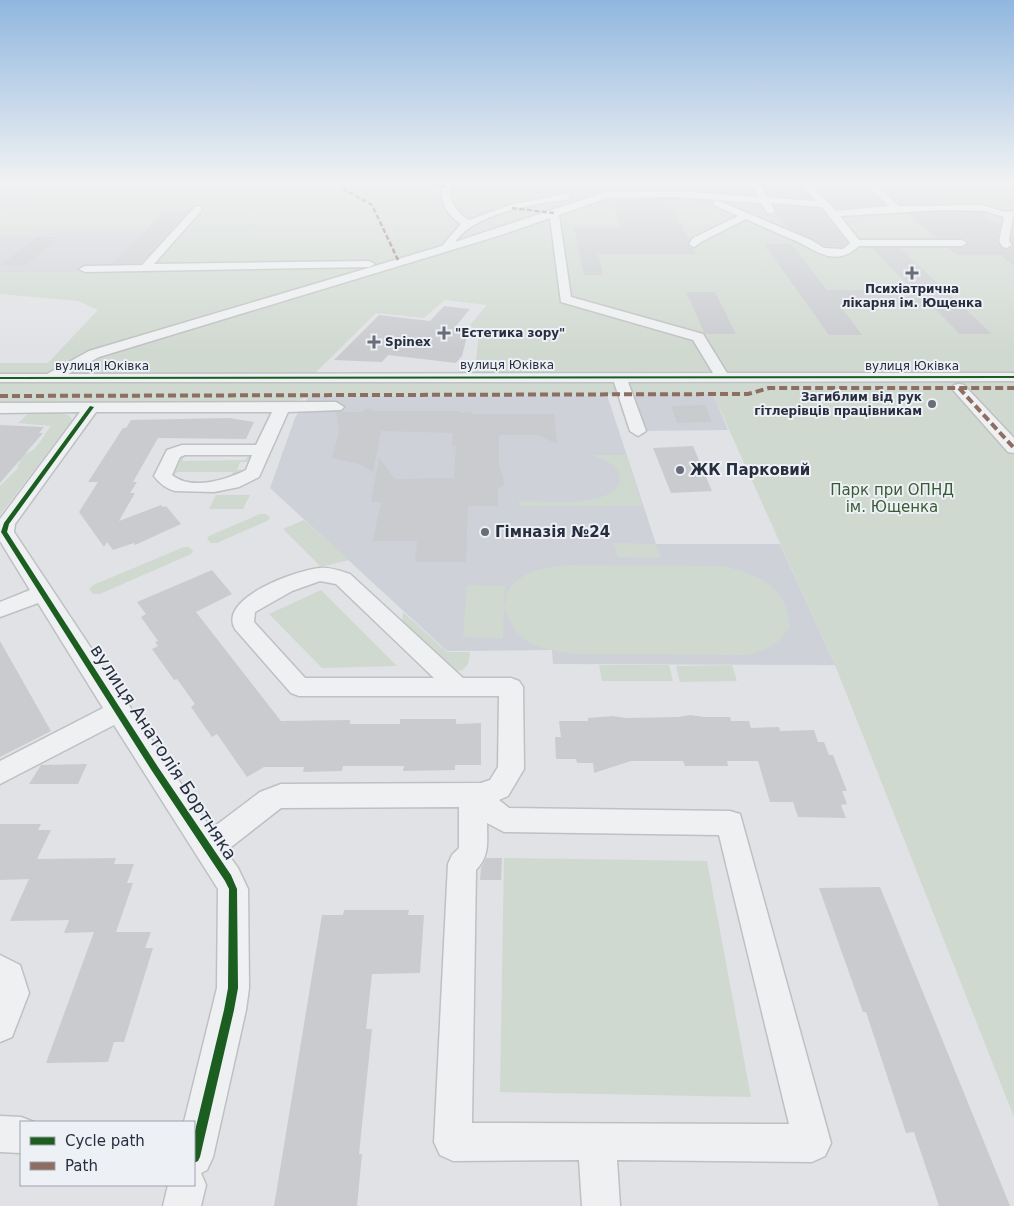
<svg xmlns="http://www.w3.org/2000/svg" width="1014" height="1206" viewBox="0 0 1014 1206" font-family="'DejaVu Sans',sans-serif">
	<rect width="100%" height="100%" fill="#e0e2e5"/>
	<path fill="#ced1d8" d="M0,183H10L6,187L43,186L0,216Z
		M41,233H177L145,268L117,269L113,272H0V237H36Z
		M624,394H713L728,430L638,431Z
		M607,395L656,544H780L835,665L553,664L552,650L447,651L270,488L295,418L309,396Z"/>
	<path fill="#d0d9d0" fill-rule="evenodd" d="M50,181H1014V1117L835,665L713,394L309,396L282,407L0,408V363H48L98,310L78,301L0,294V272H113L117,269L145,268L177,233H41L36,237H0V216ZM445,300L487,305L470,325L479,335L474,376L311,377L376,313L424,318Z
		M29,413H62L70,416L72,420L0,515V486L18,468L17,466L21,461H18L23,454C37,453 43,435 51,426L18,423Z
		M183,454V461L245,460L249,455H252L251,462H240L237,470H247L244,473L232,476L233,472H178L171,476L176,456Z
		M590,455H626L642,506H519V501C545,501 606,509 620,483C622,465 604,459 590,455Z
		M216,495H250L243,509H209Z
		M260,514H266L270,518L267,521L217,543H211L207,539L209,536Z
		M304,520L349,560L321,567L283,529Z
		M613,543L656,544L661,558L618,557Z
		M184,547H189L193,551L191,554L100,594H93L89,589L93,585Z
		M568,565L723,566C761,576 786,585 790,627C776,646 769,649 747,655L572,654C534,647 519,645 504,608L503,638L463,637L467,585L505,586L504,606C506,601 507,592 510,588C524,570 548,567 568,565Z
		M321,590L397,666L322,668L269,614Z
		M403,612L447,652H470C469,662 468,672 454,671L402,621Z
		M599,665H669L673,681H602Z
		M732,665L737,681L680,682L676,666Z
		M504,858L707,861L751,1097L500,1092Z"/>
	<path fill="#cacbcf" d="M625,181H659L663,189L609,190L607,186Z
		M711,181H748L755,195L719,192Z
		M760,181H796L811,199L768,195Z
		M810,181H867L864,184L865,187L885,205L837,209Z
		M873,181H905L936,204H900Z
		M668,199L689,240L687,244L693,249L696,254H598L603,275H584L574,227H621L612,200Z
		M774,205L821,209L847,243L842,247L825,246L788,228L775,213Z
		M164,212H188L141,263L113,264Z
		M944,212L981,213L1000,226L997,241L1003,249L1008,250L1013,247L1011,241L1012,235L1014,236V266L1000,255H957L948,248H963L969,244L968,241L962,238H937L908,214Z
		M36,237H60L26,265H1Z
		M764,244H791L827,290H913L872,248H900L992,334H960L933,307H841L862,335H829Z
		M686,292H715L736,334H705Z
		M444,306L470,309L456,326L469,328L462,356L456,363L388,355L382,362L334,360L379,315L430,321Z
		M705,405L712,422L677,423L671,406Z
		M368,408L374,411H460L459,413L473,412V414H554L557,444L538,435H499V465L505,484L498,489V506H468L466,562H415L417,541H373L381,502H371L379,458L395,479L454,478L456,446H452L453,433L381,431L373,472L359,464L332,458L339,432L336,412H362Z
		M229,418L254,422L246,439L158,438L133,482H137L130,493H135L119,521L161,505L163,507L166,506L181,524L135,545L134,543L113,550L107,542L104,547L79,512L98,482H88L123,428H126L131,420Z
		M0,425L44,427L39,433H43L0,483Z
		M693,446L712,491L671,493L653,448Z
		M212,570L232,594L196,612L281,721L350,720V724H400V719H456V724L481,723V765H455V770L403,771L404,766H343L342,771L303,772L304,767H264L247,777L217,734L212,737L191,707L195,704L177,679L174,680L152,649L158,646L155,642L158,641L141,617L146,614L137,602Z
		M0,641L51,731L0,757Z
		M690,715L704,717H730L731,721H749L751,728L779,727L780,731L814,730L818,742H824L829,755H833L847,791H842L847,804L841,805L846,818L798,817L793,802H770L758,761H727L728,766H685L683,761H631L594,773L593,763H577L576,759H556L555,737H561L559,721H588V718L613,716L626,718L678,717Z
		M87,764L78,784H29L41,765Z
		M0,824H41L38,830H51L37,859L116,858L114,864H134L127,883H133L116,932H151L145,948H153L124,1042H114L108,1062L46,1063L94,932L64,933L69,920L10,921L29,879L0,880Z
		M486,858H502L501,880H480L481,868Z
		M880,887L1004,1191L1010,1206H939L914,1132L906,1133L866,1012H863L819,888Z
		M344,910H409L408,915H424L420,973L372,974L366,1029H372L359,1154H362L357,1206H274L322,915H343Z"/>
	<g fill="none" stroke-linecap="round" stroke-linejoin="round">
		<defs>
			<path id="minor" d="M448,181H458L450,188C448,201 459,214 469,220L510,205L566,194L571,197L566,200C534,203 474,214 455,242L606,192L675,191L758,197L750,181H758L767,197L816,201L798,181H807L836,211L889,206L867,186L866,184L870,181L899,206L981,205L1006,212L1014,211L1009,241L1012,245L1007,248L1003,247L999,241L1004,217L985,211L944,210L840,216L859,240H962L967,243L962,246H859C835,268 818,251 796,241C779,234 763,227 746,219L701,242L694,247L689,244L693,238L738,216L714,205V201L717,200L811,240L824,248L843,249L850,243L822,207L771,203L775,211L770,214L767,213L761,203L675,197L607,198L559,215L571,297L703,334L727,373H1014V381L628,382L646,431L638,436L630,431L614,382H0V374H47L89,351L442,246L461,224C447,216 433,193 448,181ZM550,218L561,302L693,340L713,373L68,374L99,357L501,235Z
				M198,206L201,207V211L154,264L369,261L375,264L369,267L85,272L79,269L85,266L142,265L195,207Z
				M959,384L964,385L1014,438V453L1008,452L954,391L952,388L954,385Z
				M336,402L344,407L341,410L288,412L259,477L239,487L214,492L175,491C167,489 159,483 154,476L167,450L182,445H256L272,412H96L15,524L14,532L211,829L260,792L281,784L481,783L490,780L498,767L499,696H299L291,693L235,629C217,598 297,570 320,568C330,567 340,571 350,574L463,678H511L519,681L523,687L524,769L508,796L499,800L509,808L730,811L740,814L831,1143L825,1156L812,1162L617,1160L620,1206H582L579,1160L453,1161L440,1155L434,1142L448,864L452,855L459,848V807L281,808L226,851L238,868L248,889L249,988L246,1010L213,1157L207,1170L201,1173L206,1185L201,1206H163L168,1185H194V1122H184L217,988L218,889L114,725L0,784V761L103,708L38,603L0,617V602L30,590L0,541V519L80,412L0,413V403ZM185,455H252L246,470C225,480 192,491 172,475L180,457ZM320,581L336,584L434,678H305L254,622L255,612L292,591ZM487,823L504,832L719,835L789,1124L472,1123L476,870C490,856 487,841 487,823Z
				M0,955L20,965L29,993L12,1037L0,1042Z
				M0,1116L21,1117L34,1122H21V1153L0,1152Z"/>
		</defs>
		<use href="#minor" stroke="#bec0c3" stroke-width="3"/>
		<use href="#minor" fill="#eff0f2" fill-rule="evenodd"/>
		<path stroke="#8d6e63" stroke-width="2.5" stroke-dasharray="5 2.5" stroke-linecap="butt" d="M339,181L345,190L372,205L399,262
			M428,181L446,187
			M512,208L554,213"/>
		<path stroke="#8d6e63" stroke-width="4" stroke-dasharray="8 4" stroke-linecap="butt" d="M959,388L1014,448
			M0,396L748,394L769,388H1014"/>
		<defs>
			<path id="cycleway" d="M1014,376V378L0,379V377Z
				M90,406L94,407L9,524L7,532L158,767L231,875L237,889L238,988L234,1010L200,1157L198,1161L194,1163V1135L224,1010L228,988L229,889L225,881L152,771L1,532L4,523Z"/>
		</defs>
		<use href="#cycleway" stroke="#edf0f5" stroke-width="3"/>
		<use href="#cycleway" fill="#1b5e20" fill-rule="evenodd"/>
	</g>
	<linearGradient id="sky" x2="0" y2="1"><stop stop-color="#91b7df"/><stop offset="0.52" stop-color="#f1f2f3"/><stop offset="1" stop-color="#f1f2f3" stop-opacity="0"/></linearGradient>
	<rect width="1014" height="350" fill="url(#sky)"/>
	<g fill="#686d78" stroke="#edf0f5" stroke-width="2">
		<path d="M909.5 265.5h5v5h5v5h-5v5h-5v-5h-5v-5h5z"/>
		<path d="M441.5 325.5h5v5h5v5h-5v5h-5v-5h-5v-5h5z"/>
		<path d="M371.5 334.5h5v5h5v5h-5v5h-5v-5h-5v-5h5z"/>
		<circle cx="932" cy="404" r="5"/>
		<circle cx="680" cy="470" r="5"/>
		<circle cx="485" cy="532" r="5"/>
	</g>
	<g text-anchor="middle" dominant-baseline="central" stroke-width="4" stroke-linejoin="round" paint-order="stroke">
		<g font-size="12" font-weight="bold" fill="#272e3e" stroke="#edf0f5" text-anchor="start">
			<text x="912" y="289" text-anchor="middle">Психіатрична<tspan x="912" dy="14">лікарня ім. Ющенка</tspan></text>
			<text x="455" y="333">"Естетика зору"</text>
			<text x="385" y="342">Spinex</text>
			<text x="922" y="397" text-anchor="end">Загиблим від рук<tspan x="922" dy="14">гітлерівців працівникам</tspan></text>
		</g>
		<g font-size="12" fill="#272e3e" stroke="#edf0f5">
			<text x="507" y="365">вулиця Юківка</text>
			<text x="102" y="366">вулиця Юківка</text>
			<text x="912" y="366">вулиця Юківка</text>
		</g>
		<g font-size="15" font-weight="bold" fill="#272e3e" stroke="#edf0f5" text-anchor="start">
			<text x="690" y="470">ЖК Парковий</text>
			<text x="495" y="532">Гімназія №24</text>
		</g>
		<g font-size="15" fill="#395a34" stroke="#edf0f5">
			<text x="892" y="490">Парк при ОПНД<tspan x="892" dy="17">ім. Ющенка</tspan></text>
		</g>
		<g font-size="18" fill="#272e3e" stroke="#edf0f5">
			<text transform="translate(164 752) rotate(57)">вулиця Анатолія Бортняка</text>
		</g>
	</g>
	<rect x="20" y="1121" width="175" height="65" fill="#edf0f5" stroke="#9ea2ac"/>
	<rect x="30" y="1137" width="25" height="8" fill="#1b5e20" stroke="#9ea2ac"/>
	<text x="65" y="1146" font-size="15" fill="#272e3e">Cycle path</text>
	<rect x="30" y="1162" width="25" height="8" fill="#8d6e63" stroke="#9ea2ac"/>
	<text x="65" y="1171" font-size="15" fill="#272e3e">Path</text>
</svg>
